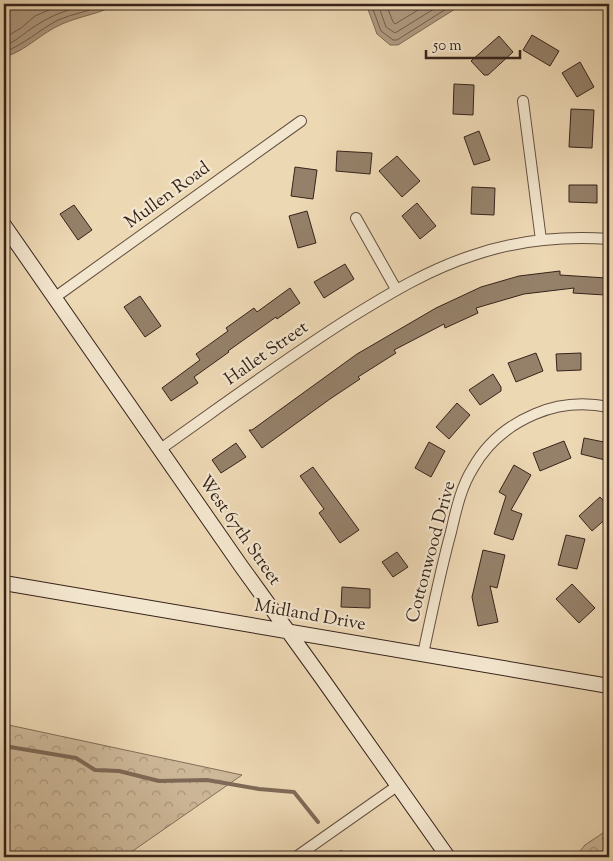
<svg xmlns="http://www.w3.org/2000/svg" width="613" height="861" viewBox="0 0 613 861" font-family="'Sorts Mill Goudy',serif">
	<defs>
		<pattern id="forest-crowns" width="20" height="18" patternUnits="userSpaceOnUse" patternTransform="scale(1.25)"><rect width="20" height="18" fill="#ceb99a"/><path d="M2 6a3 3 0 1 1 6 0M12 15a3 3 0 1 1 6 0" fill="none" stroke="#a8967d"/></pattern>
	</defs>
	<rect width="100%" height="100%" fill="#edd8b4"/>
	<filter id="stains"><feTurbulence type="fractalNoise" baseFrequency=".004" numOctaves="4"/><feColorMatrix values="0 0 0 0 .2 0 0 0 0 .09 0 0 0 0 .02 0 0 0 .5 -.17"/></filter>
	<radialGradient id="worn" r=".72"><stop offset=".6" stop-color="#630" stop-opacity="0"/><stop offset="1" stop-color="#630" stop-opacity=".3"/></radialGradient>
	<path fill="url(#forest-crowns)" stroke="#826e5a" d="M4,724L242,775L124,857H4Z
		M609,829V857H575L585,845Z"/>
	<path fill="#af9a80" stroke="#7f6a57" d="M4,4H117C100,14 80,16 62,24C41,33 27,50 5,57H4Z
		M366,4H463L398,45H390L377,34Z"/>
	<g fill="none" stroke-linecap="round" stroke-linejoin="round">
		<path stroke="#725e4d" stroke-width="1" d="M371,4L381,31L393,40H397L454,4
			M378,4L386,27L395,33L442,4
			M386,4L393,22L395,24L428,4
			M4,38L21,28L35,16L63,4
			M4,46C19,40 26,31 40,23C54,14 71,9 87,4
			M4,52C24,45 39,30 58,20C74,13 92,11 107,4"/>
		<path stroke="#7f6a57" stroke-width="4" d="M4,746L76,758L95,770L119,771L159,781L207,780L259,789L294,792L318,822
			M341,852L343,857"/>
	</g>
	<path fill="#95816a" stroke="#36231a" d="M532,35L559,51L550,66L523,50Z
		M499,36L513,52L488,75H484L471,61Z
		M580,62L594,87L577,97L562,73Z
		M454,84L474,85L473,115L453,114Z
		M571,109L594,110L592,148L569,147Z
		M479,131L490,160L474,165L464,137Z
		M337,151L372,153L370,174L336,171Z
		M397,156L420,181L402,197L379,171Z
		M295,167L317,170L313,199L291,196Z
		M569,185H597V203L569,202Z
		M472,187L495,188L494,215L471,214Z
		M417,203L436,226L420,239L402,216Z
		M74,205L92,230L78,240L60,214Z
		M307,211L316,243L298,248L289,216Z
		M345,264L354,279L324,298L314,282Z
		M560,271V275L606,278L605,295L573,293L574,288L524,294L476,308L478,313L445,328L444,324L394,350L396,353L358,377L360,379L330,399L262,448L249,430H252L357,354L436,308L481,287L519,276Z
		M290,288L300,303L277,319L276,317L228,351L229,352L194,377L198,383L171,401L162,388L200,360L196,354L228,331L226,328L254,308L257,312Z
		M140,296L161,326L145,337L124,307Z
		M536,353L543,371L516,382L508,363Z
		M581,353V370L557,371L556,354Z
		M493,374L501,387V391L480,405L469,390Z
		M457,403L470,415L449,439L436,427Z
		M584,438L609,443V461L581,454Z
		M564,441L571,458L540,471L533,453Z
		M429,442L445,451L431,477L415,468Z
		M236,443L246,457L221,473L212,460Z
		M514,465L531,475L511,510L522,514L513,540L494,534L506,496L499,492Z
		M313,467L359,530L340,543L319,513L324,509L300,476Z
		M600,497L609,507V516L592,531L579,516Z
		M566,535L585,539L577,569L558,565Z
		M483,550L505,555L497,588L490,586L498,622L478,626L472,597Z
		M397,552L408,567L393,577L382,562Z
		M572,584L595,608L579,623L556,599Z
		M342,587L370,589V608L341,607Z"/>
	<g fill="none" stroke-linecap="round" stroke-linejoin="round">
		<defs>
			<path id="street" d="M523,101L541,240
				M356,218L396,289
				M54,298L301,121
				M159,450C223,405 286,358 353,316C392,292 430,269 474,255C518,240 563,236 609,239
				M423,654C432,613 440,572 451,532C456,510 461,487 473,468C487,443 509,425 535,414C558,404 584,402 609,407
				M296,857L397,786"/>
			<path id="secondary" d="M4,225L241,566L321,677L448,857
				M4,583L609,686"/>
		</defs>
		<use href="#street" stroke="#645040" stroke-width="12"/>
		<use href="#secondary" stroke="#36231a" stroke-width="16"/>
		<use href="#street" stroke="#f3e6ce" stroke-width="10"/>
		<use href="#secondary" stroke="#f3e6ce" stroke-width="14"/>
	</g>
	<g text-anchor="middle" dominant-baseline="central" stroke-width="4.5" stroke-linejoin="round" paint-order="stroke">
		<g font-size="18" fill="#36231a" stroke="#f3e6ce">
			<text transform="translate(168 196) rotate(-36)">Mullen Road</text>
			<text transform="translate(267 354) rotate(-35)">Hallet Street</text>
			<text transform="translate(239 531) rotate(55)">West 67th Street</text>
			<text transform="translate(432 552) rotate(-75)">Cottonwood Drive</text>
			<text transform="translate(310 616) rotate(10)">Midland Drive</text>
		</g>
	</g>
	<rect width="613" height="861" fill="none" stroke="#edd8b4" stroke-width="20"/>
	<rect x="5" y="5" width="603" height="851" fill="none" stroke="#36231a" stroke-width="2.5"/>
	<rect x="10" y="10" width="593" height="841" fill="none" stroke="#36231a"/>
	<path d="M426 50v8h94v-8" fill="none" stroke="#36231a" stroke-width="2.5"/>
	<text x="433" y="50" font-size="15" fill="#36231a" stroke="#f3e6ce" stroke-width="4" paint-order="stroke">50 m</text>
	<rect width="100%" height="100%" filter="url(#stains)"/>
	<rect width="100%" height="100%" fill="url(#worn)"/>
</svg>
